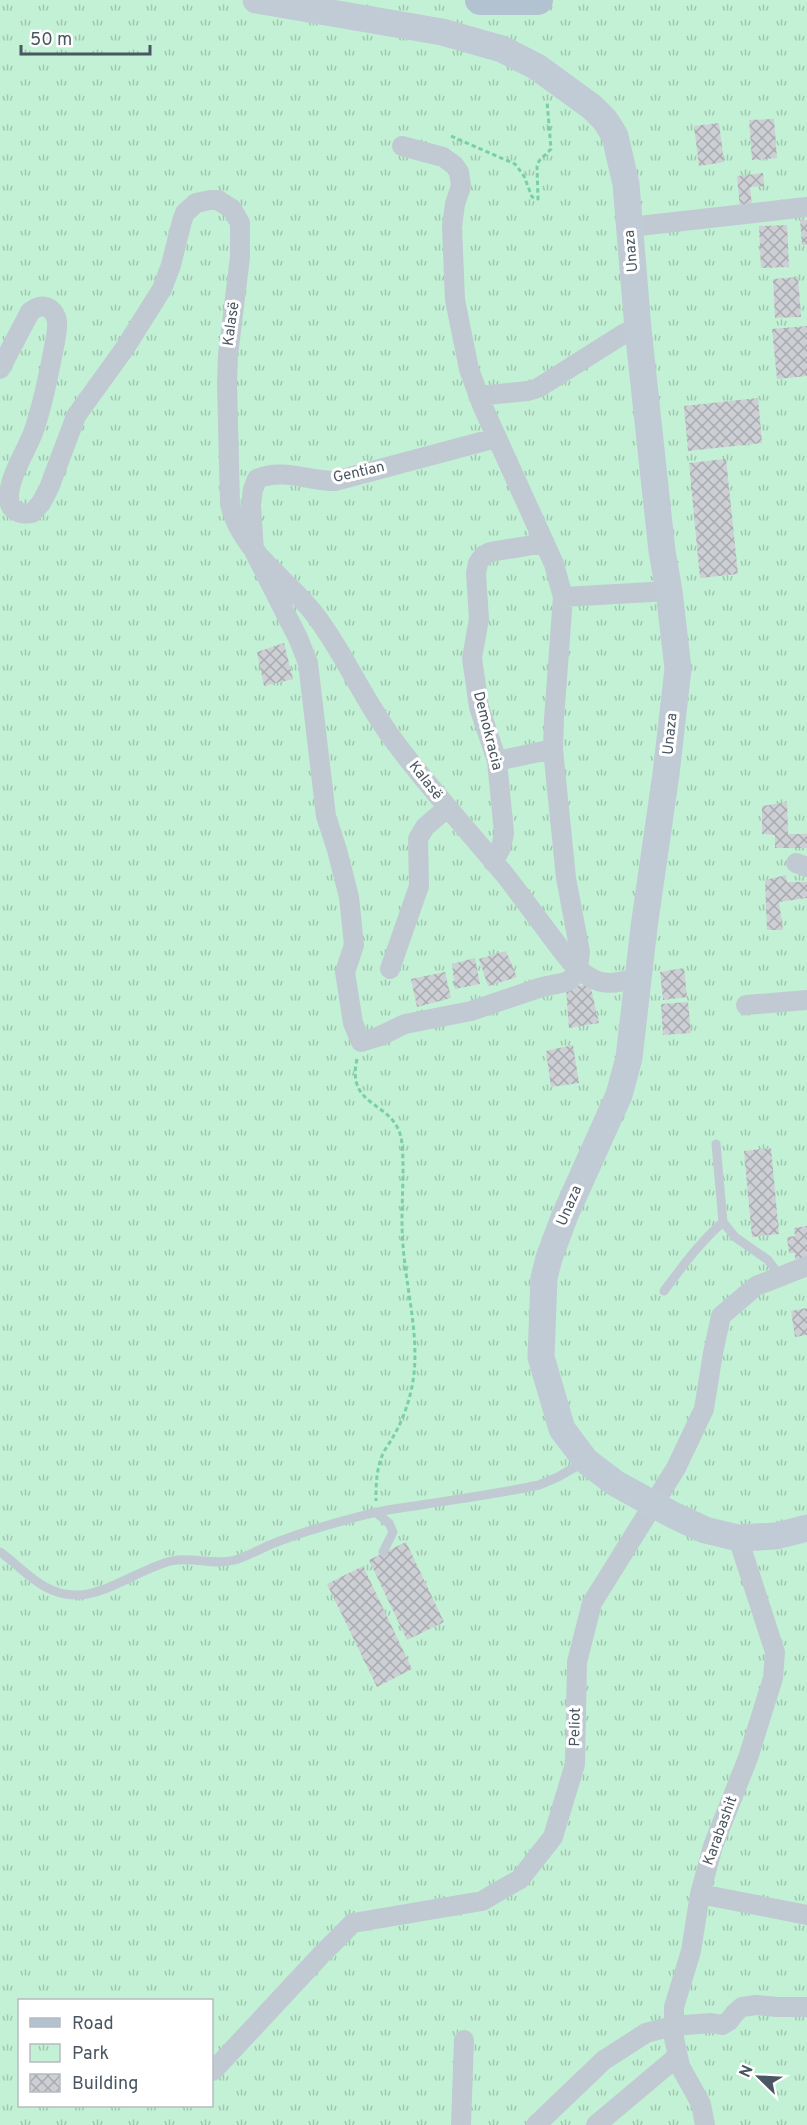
<svg xmlns="http://www.w3.org/2000/svg" width="807" height="2125" viewBox="0 0 807 2125" font-family="Overpass,sans-serif">
	<defs>
		<pattern id="park-tufts" width="24" height="20" patternUnits="userSpaceOnUse" patternTransform="scale(1.5)"><rect width="24" height="20" fill="#c3f1d5"/><path d="M3 7l-1-3M5 7V3M7 7l1-3M15 17l-1-3M17 17v-4M19 17l1-3" fill="none" stroke="#a0c6b0"/></pattern>
		<pattern id="building-cross-hatch" width="8" height="8" patternUnits="userSpaceOnUse" patternTransform="scale(1.5)"><rect width="8" height="8" fill="#cdcfd5"/><path d="M0 0l8 8M0 8l8-8" fill="none" stroke="#a8abb0"/></pattern>
	</defs>
	<rect width="100%" height="100%" fill="#f5f3f3"/>
	<path fill="url(#park-tufts)" fill-rule="evenodd" d="M0,0H807V2125H0ZM20,2000H212V2106H20Z"/>
	<path fill="url(#building-cross-hatch)" d="M774,119L777,158L752,160L749,120Z
		M719,123L724,162L699,166L694,126Z
		M763,173L764,186L750,187L752,207L740,208L737,176Z
		M800,220H807V245H802Z
		M787,225L789,267L761,268L759,226Z
		M798,277L801,317L775,318L773,279Z
		M807,326V376L777,379L772,329Z
		M758,398L762,443L688,451L684,406Z
		M726,459L738,574L700,578L689,463Z
		M284,643L293,679L264,686L257,652Z
		M787,802L788,834H807V848H775V835L762,834V806Z
		M786,875L787,882H807V898L779,902L783,930H767L765,880Z
		M506,951L517,977L488,986L479,959Z
		M475,958L480,984L455,989L452,964Z
		M684,968L687,997L663,1000L660,972Z
		M445,972L451,998L417,1007L411,979Z
		M590,984L599,1023L569,1028L566,988Z
		M688,1002L691,1033L663,1035L661,1004Z
		M573,1045L579,1083L551,1087L546,1051Z
		M771,1148L779,1234L752,1237L744,1151Z
		M807,1226V1258L795,1259V1253H789L787,1237L795,1236L794,1228Z
		M807,1308V1335L795,1337L791,1311Z
		M406,1542L444,1622L407,1640L369,1560Z
		M363,1566L412,1669L377,1687L327,1584Z"/>
	<g fill="none" stroke-linecap="round" stroke-linejoin="round">
		<path stroke="#7ad0a6" stroke-width="3" stroke-dasharray="4.5 3" stroke-linecap="butt" d="M451,136L515,164L524,176L532,197L538,199L537,166L539,161L551,149L547,101
			M357,1059C345,1111 398,1099 402,1144C405,1178 400,1211 403,1245C406,1289 420,1337 413,1381C410,1400 403,1420 393,1437C390,1443 384,1450 382,1456C376,1471 376,1486 376,1501"/>
		<path stroke="#c1cad2" stroke-width="9" d="M716,1144L723,1222L735,1237L768,1260L780,1276
			M664,1291C682,1267 700,1242 723,1222
			M375,1512L389,1523L393,1532L383,1552
			M0,1552C25,1570 44,1596 77,1595C106,1595 142,1568 171,1561C192,1556 213,1566 235,1560C249,1556 263,1547 277,1542C308,1530 340,1521 373,1513C390,1509 409,1507 427,1504C465,1498 502,1493 539,1485L558,1477L584,1462"/>
		<path stroke="#c1cad2" stroke-width="20" d="M402,146L443,157L454,165L459,172L461,186L455,204L452,227L455,300L469,369L482,405L554,564L563,597L554,719L553,749L566,878L580,952L578,969L572,978L566,982L542,987L471,1011L405,1024L380,1036L361,1042L353,1023L345,972L354,945L349,897L337,850L326,816L308,663L298,638L254,551L251,505L253,489L257,479C282,468 309,481 335,481L496,438
			M630,227L807,207
			M0,369L30,312C37,307 42,304 50,309C54,312 56,315 57,321C58,332 54,346 52,357C47,383 42,408 33,433C26,451 8,479 9,498C9,511 21,515 32,513L41,503L49,488L76,416L125,348L162,289L171,265L182,221L185,213L196,203L210,200H218L232,209L240,223V257L228,355L227,383L230,504C240,550 284,576 312,611C343,650 362,698 392,738C427,786 467,829 505,875C528,904 548,934 571,962C595,986 608,987 639,977
			M478,396L528,391L538,388L625,333L638,329
			M563,597L669,591
			M497,761L553,749
			M493,862L501,848L504,833L497,761L479,707L472,658L479,619L476,573L478,563L483,556L490,552L545,543
			M796,863L807,867
			M390,969L419,886L418,839L425,827L447,808
			M746,1005L807,1000
			M700,1894L807,1915
			M213,2071L322,1954L353,1923L482,1901L520,1879L553,1837L575,1764L577,1662L592,1603L676,1468L704,1409L713,1353L721,1316L756,1286L807,1266
			M461,2125L464,2040
			M536,2125L604,2060L646,2033L673,2026L711,2023L722,2025L729,2021L735,2013L742,2007L756,2005L777,2007H807
			M596,2125L678,2056
			M705,2125L701,2104L680,2066L674,2038V2007L691,1951L700,1894L713,1846L748,1758L773,1678L775,1652L738,1538"/>
		<path stroke="#c1cbd6" stroke-width="27" d="M256,0L442,32L502,49L537,67L592,107L605,120L615,136L626,184L638,329L662,551L669,591L678,669L666,774L644,927L629,1058L619,1095L565,1215L549,1258L544,1278L541,1357L562,1429L586,1461L615,1483L673,1515L705,1530L738,1538L776,1536L807,1528"/>
		<path stroke="#b3c2d1" stroke-width="30" d="M480,0H538"/>
	</g>
	<g text-anchor="middle" dominant-baseline="central" stroke-width="6" stroke-linejoin="round" paint-order="stroke">
		<g font-size="15" fill="#4a5661" stroke="#fff">
			<text transform="translate(632 251) rotate(-95)">Unaza</text>
			<text transform="translate(232 324) rotate(-82)">Kalasë</text>
			<text transform="translate(359 473) rotate(-13)">Gentian</text>
			<text transform="translate(487 731) rotate(76)">Demokracia</text>
			<text transform="translate(671 734) rotate(-84)">Unaza</text>
			<text transform="translate(425 781) rotate(52)">Kalasë</text>
			<text transform="translate(570 1206) rotate(-67)">Unaza</text>
			<text transform="translate(576 1727) rotate(-89)">Peliot</text>
			<text transform="translate(721 1831) rotate(-70)">Karabashit</text>
		</g>
	</g>
	<rect x="18" y="1999" width="195" height="108" fill="#ffffff" stroke="#b7bbc0" stroke-width="1.5"/>
	<rect x="30" y="2018" width="30" height="9" fill="#b3c2d1" stroke="#b7bbc0" stroke-width="1.5"/>
	<text x="72" y="2029" font-size="18" fill="#4a5661">Road</text>
	<rect x="30" y="2044" width="30" height="18" fill="url(#park-tufts)" stroke="#b7bbc0" stroke-width="1.5"/>
	<text x="72" y="2059" font-size="18" fill="#4a5661">Park</text>
	<rect x="30" y="2074" width="30" height="18" fill="url(#building-cross-hatch)" stroke="#b7bbc0" stroke-width="1.5"/>
	<text x="72" y="2089" font-size="18" fill="#4a5661">Building</text>
	<g transform="translate(759 2077) rotate(294)" stroke="#ffffff" stroke-width="4.5" paint-order="stroke">
	<path d="M0-4.5L10 22L0 15L-10 22Z" fill="#4a5661"/>
	<text y="-9" font-size="16" font-weight="bold" text-anchor="middle" fill="#4a5661">N</text>
	</g>
	<path d="M21 45v9h129v-9" fill="none" stroke="#4a5661" stroke-width="3"/>
	<text x="30" y="45" font-size="18" fill="#4a5661" stroke="#ffffff" stroke-width="4.5" paint-order="stroke">50 m</text>
</svg>
